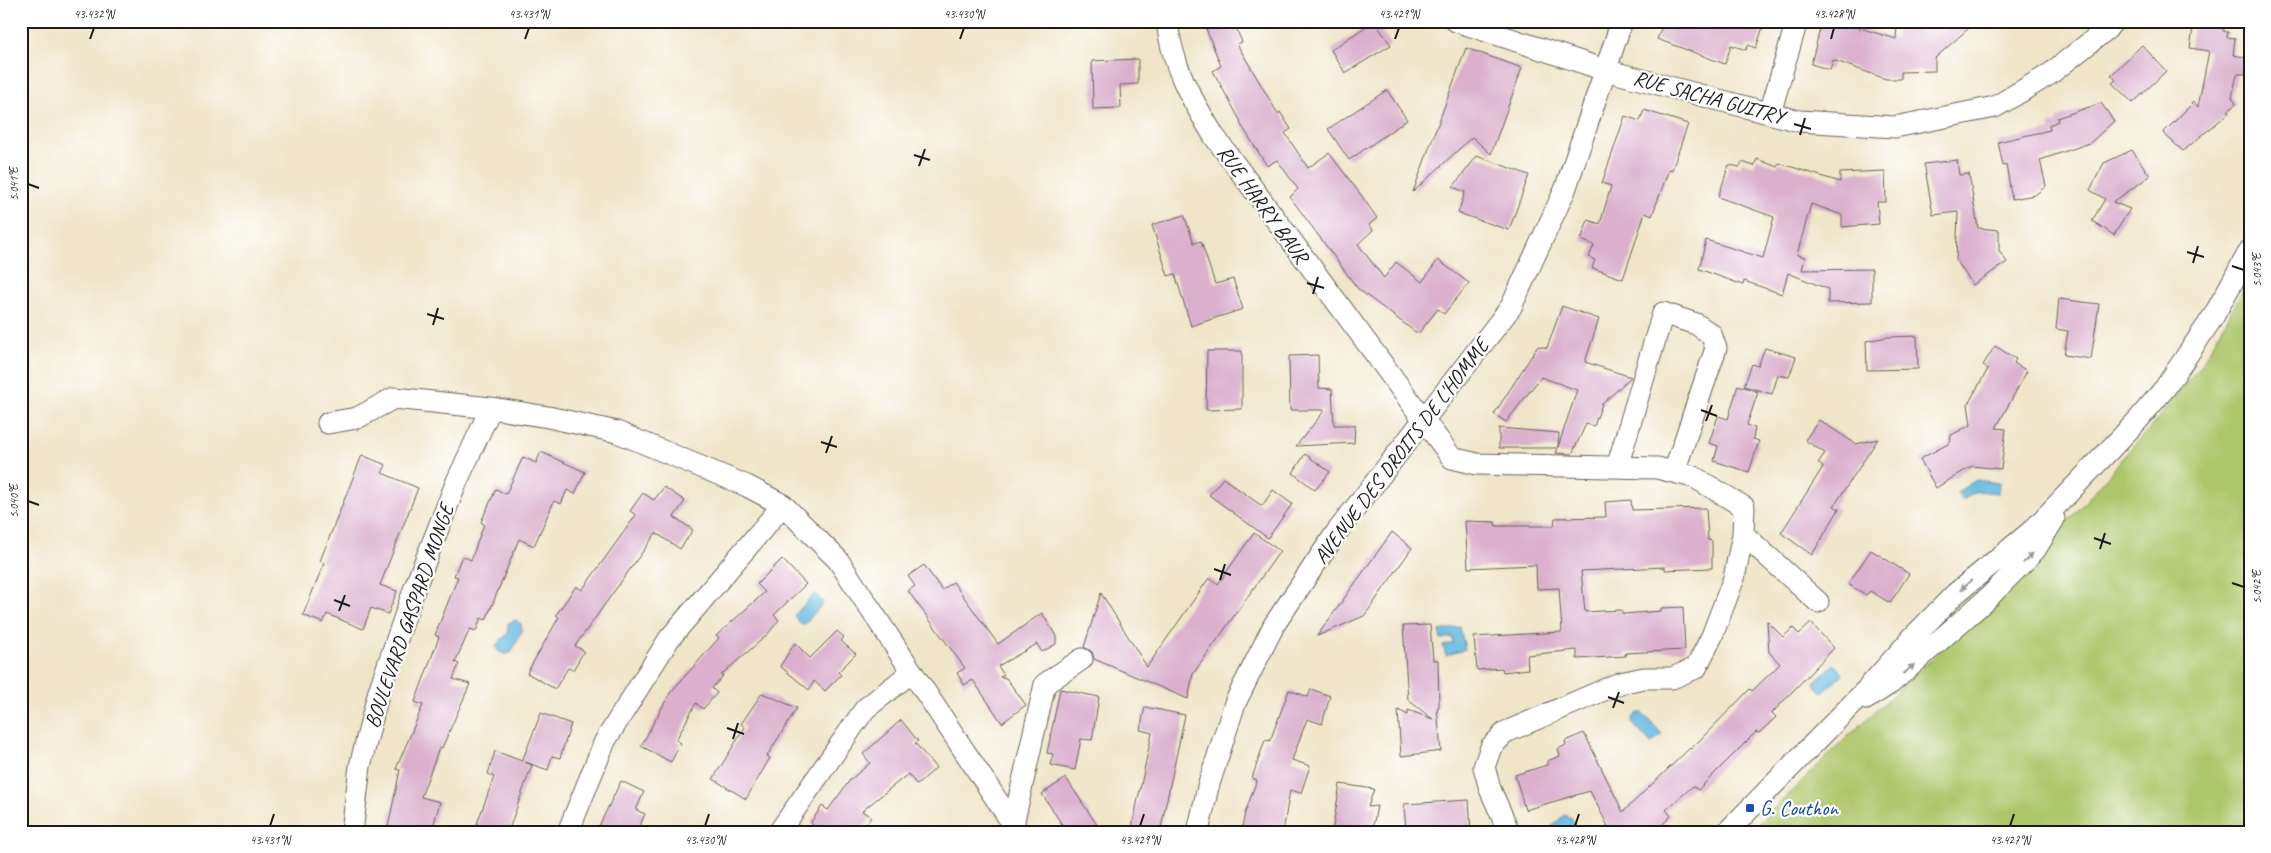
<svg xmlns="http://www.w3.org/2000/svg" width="2271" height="853" viewBox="0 0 2271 853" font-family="Caveat,sans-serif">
	<rect width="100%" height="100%" fill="#fff"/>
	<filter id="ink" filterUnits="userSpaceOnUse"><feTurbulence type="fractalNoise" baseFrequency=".02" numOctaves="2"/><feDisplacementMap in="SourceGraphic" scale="10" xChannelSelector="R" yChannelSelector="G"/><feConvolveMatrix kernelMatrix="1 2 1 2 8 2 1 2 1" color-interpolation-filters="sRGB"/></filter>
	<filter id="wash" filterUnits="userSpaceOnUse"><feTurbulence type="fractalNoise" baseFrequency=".0096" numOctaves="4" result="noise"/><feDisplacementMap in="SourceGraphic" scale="20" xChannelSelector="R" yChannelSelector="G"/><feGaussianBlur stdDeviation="1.12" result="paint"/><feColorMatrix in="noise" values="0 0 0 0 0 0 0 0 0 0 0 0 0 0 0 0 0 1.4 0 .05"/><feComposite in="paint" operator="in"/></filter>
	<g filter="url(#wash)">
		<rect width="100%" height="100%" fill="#f0e5c9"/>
		<path fill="#aec66b" stroke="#657144" d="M2250,278V832H1750L1839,745L2015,582L2156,421L2203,362Z"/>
		<path fill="#65b9e1" stroke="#406a7e" d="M1976,480L1999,483L1998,493L1977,491L1963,500L1957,492Z
			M815,593L823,603L803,626L794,616Z
			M516,620L521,624L522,631L511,653L504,654L498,651L496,645L508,633V623Z
			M1460,627L1465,649L1446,656L1443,646L1453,643L1452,637L1441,639L1439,631Z
			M1834,664L1843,674L1823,693L1814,683Z
			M1638,713H1643L1662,734L1651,744L1632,723L1633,718Z
			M1564,815L1572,818L1574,826L1568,832H1546Z"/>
		<g id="blocks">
			<path fill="#dab0cd" d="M1203,21H1233L1242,42L1237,44L1278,114L1280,112L1291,129L1285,133L1308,168L1329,153L1361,195L1377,218L1369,225L1373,230L1358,244L1384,278L1396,262L1422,282L1438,260L1469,283L1444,314L1438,309L1418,334L1358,289L1290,197L1298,189L1277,160L1267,166L1240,123L1241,122L1213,71L1221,66Z
				M1374,21L1391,45L1345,73L1331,50Z
				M1664,21H1765L1756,48L1748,45L1746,50L1731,45L1725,64L1657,39Z
				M1822,21H1837L1896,39L1897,21H1977L1935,58V71L1901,72V79H1886L1833,60L1830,70L1811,64Z
				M2194,21H2224L2223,31L2228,32L2227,37L2235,38L2233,55L2250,58V74H2237L2232,97L2236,104L2228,111L2229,113L2183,151L2163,133L2194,102L2198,107L2209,51L2190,48Z
				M2142,45L2166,71L2133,103L2112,83L2116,80L2111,75Z
				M1466,48L1522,68L1491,154L1472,137L1413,192Z
				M1138,59V84L1120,85L1121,108L1093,109L1092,61Z
				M1387,90L1407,120L1349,160L1328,129Z
				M2101,103L2114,121L2090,143L2040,160L2046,186L2035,195L2012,199L2006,165L2003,166L1998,142L2050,130L2049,125L2058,121L2057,118Z
				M1644,110L1688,124L1672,170L1669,169L1652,216L1645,213L1623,279L1592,268L1595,260L1589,257L1594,245L1581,240L1588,220L1600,224L1611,186L1602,183L1625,116L1640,121Z
				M2132,150L2150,176L2113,202L2130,209L2114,235L2092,221L2105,199L2090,190L2104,163Z
				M1477,156L1529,175L1509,230L1458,213L1465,192L1453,187Z
				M1757,159L1777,167L1779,163L1840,182V173L1885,171L1886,202H1877L1879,224L1842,227V215L1811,204L1797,255L1805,257L1802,270L1872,269V302L1828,303V289L1788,273L1782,294L1744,281L1743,285L1699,269L1706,240L1763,258L1774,217L1718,197L1729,165L1740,167L1742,162L1754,166Z
				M1957,160L1959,175L1969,174L1978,228L1999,230V251L2007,262L1973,285L1956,260L1958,212L1933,215L1925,168L1924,164Z
				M1184,215L1194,243L1201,241L1215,284L1233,279L1243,309L1191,326L1175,274L1168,276L1152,225Z
				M2059,299L2099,304L2091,359L2064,355L2068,331L2056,329Z
				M1562,306L1599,319L1585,362L1631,377L1630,378L1602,404L1594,426L1586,424L1572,454L1556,453L1558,448H1499V428L1559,433L1558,447L1577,390L1541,377L1506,422L1494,414L1538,346L1547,348Z
				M1917,336L1918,369L1867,370L1866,341L1888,337Z
				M1995,346L2016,359L2014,363L2027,371L1996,428L2006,429L2001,469L1972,466L1936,488L1920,459L1950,443L1951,435L1971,425L1968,404L1988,369L1983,365Z
				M1765,348L1796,357L1789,377L1778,375L1772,394L1744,386L1752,364L1758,366Z
				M1207,351H1242V409L1206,410Z
				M1318,355L1319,388L1332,389L1334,425H1355L1354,443L1296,446L1325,410H1290L1289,356Z
				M1738,385L1758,392L1747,425L1755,428L1753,439L1759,441L1749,472L1714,461L1718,446L1709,443L1718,416L1728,419Z
				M1819,420L1856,444L1878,439L1834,506L1839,509L1812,555L1781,533L1823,467L1818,463L1825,453L1805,440Z
				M541,452L585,472L575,494L567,490L561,504L554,501L534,546L519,539L486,620L481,618L476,631L470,629L455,662L459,664L453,679L470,684L442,748H439L421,797L440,802L434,823L420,832H387L400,770L396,769L423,705L415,702L439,637L435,635L458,577L454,576L462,556L471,560L484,524L481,522L496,489L506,494L523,457L536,463Z
				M1305,454L1330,472L1315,490L1293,473Z
				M362,455L386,465L382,473L418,488L380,585L397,591L388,614L371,608L363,629L327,614L323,623L303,615L324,563L320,561Z
				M1223,478L1262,506L1273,490L1292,504L1268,538L1209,495Z
				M664,487L685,501L674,517L693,530L680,549L656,533L575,646L584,651L573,670L568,668L555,689L527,673L559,617L556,615L576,586L582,590L636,515L630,511L643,493L654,500Z
				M1631,500L1632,510L1706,508L1708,540L1712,541V568L1665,570V567L1581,571L1585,612L1621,610L1623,614L1661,611V608L1683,607L1685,650L1625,653L1626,656L1577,659V650L1527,655L1528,669L1503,672L1502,668L1477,670L1474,637L1562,632L1559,588L1537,589L1536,565L1468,568L1465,521L1495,522L1496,526H1531V528L1532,526H1554L1555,518L1606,517L1605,502Z
				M1392,532L1412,548L1370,608L1364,616L1317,636Z
				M1254,533L1280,551L1193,674L1188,699L1094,659L1092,652L1084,647L1101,593L1147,667L1209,578L1218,584Z
				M1871,550L1909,574L1890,603L1870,591L1866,595L1848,584Z
				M782,559L806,584L774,615L779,620L767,635L721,675L723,676L712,688L717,693L703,709L696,703L676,740L681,743L671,762L641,746L670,693L719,638L716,636L765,592L757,584Z
				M924,565L942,590L953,582L998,644L1042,613L1056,636V644L1042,652L1037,644L998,666L1004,675L1000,677L1006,678L1026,705L1002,723L973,680L964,685L957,673L965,668L908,591L915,586L908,576Z
				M1767,621L1783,637L1793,628L1799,634L1811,623L1834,648L1772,713L1776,717L1759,733L1756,732L1698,790L1693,786L1666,810L1671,816L1655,832H1602L1608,826L1590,791L1525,810L1515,775L1547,765V761L1560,756L1558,749L1566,745L1565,741L1584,733L1623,812L1690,748L1691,749L1750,689L1752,691L1780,664L1769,652Z
				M1430,625L1433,660H1438L1439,707L1437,708L1441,751L1401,756L1398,710L1408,715V710L1433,719L1408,700L1403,626Z
				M837,631L844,637L841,641L856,654L838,672L841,675L825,691L814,681L809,690L780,666L795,643L810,658Z
				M1060,689L1099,697L1092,740L1081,739L1075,770L1050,765L1053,754L1047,753Z
				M1311,689L1330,696L1322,724L1307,719L1292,760L1310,766L1301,793L1290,790L1283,832H1241L1245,813L1257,780L1252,778L1265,740L1270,741L1289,690L1308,697Z
				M762,693L797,708L767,756L770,758L746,799L713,779L745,727L741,724Z
				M1145,707L1185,715L1160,832H1131L1152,733L1140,730Z
				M541,713L571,724L560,758L552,756L548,770L525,762L532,765L508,832H474L494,777L488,774L495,751L522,761Z
				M901,720L918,741L915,743L936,768L917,785L908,774L862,811L871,817L861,832H811L814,827L811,822L822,806L828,810L850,780L870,763L863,754Z
				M1066,778L1083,804L1102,832H1067L1042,794Z
				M621,781L644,792L636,810L645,814L637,832H596Z
				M1340,784L1374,789L1368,807L1377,806L1372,832H1332Z
				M1469,800L1471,831L1406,832L1404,804Z"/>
		</g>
	</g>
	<g filter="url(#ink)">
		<use href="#blocks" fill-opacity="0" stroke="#666259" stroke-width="1"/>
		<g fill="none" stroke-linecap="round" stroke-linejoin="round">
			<defs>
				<path id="street" d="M1167,21C1172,67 1191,98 1214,136L1452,458L1477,464L1657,468L1694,477L1744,507L1743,534L1734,578L1712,636L1696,668L1672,678H1644L1620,683L1506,732L1491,747L1484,767L1490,789L1509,832
					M1456,21L1605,70L1799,121L1895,127L1995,107L2050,74L2107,29L2113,21
					M1770,113L1797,21
					M328,423L357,418L394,398L491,408L548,417L617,432L747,486L783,505L838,560L1018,832
					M1617,467L1663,313L1696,324L1711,334L1716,348L1674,472
					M1743,534L1818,602
					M1866,699L1891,683L1988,598L2035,550L2054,519
					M1013,825L1045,684L1082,659
					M352,832L360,766L379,691L415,587L457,481L491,408
					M568,832L605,741L669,639L783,505
					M779,832L865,709L912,672
					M1198,832L1208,787L1235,703L1274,625L1336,533L1511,307L1565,190L1622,21
					M1727,832L1866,690L1913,637L1955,594L2034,529L2138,420L2165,388L2213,317L2250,250"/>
			</defs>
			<use href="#street" stroke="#666259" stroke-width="23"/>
			<use href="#street" stroke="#fff" stroke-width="21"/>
		</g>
		<defs><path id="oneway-solid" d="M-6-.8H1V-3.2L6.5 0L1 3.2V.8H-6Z" transform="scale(1.25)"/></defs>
		<g fill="#999">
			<use href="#oneway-solid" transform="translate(2028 558) rotate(-46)"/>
			<use href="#oneway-solid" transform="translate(1966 585) rotate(137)"/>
			<use href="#oneway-solid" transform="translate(1909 669) rotate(-41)"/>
		</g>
	</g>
	<path fill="none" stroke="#1c1c1c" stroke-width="2" d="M90,39L94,28M525,39L529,28M960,39L964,28M1395,39L1399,28M1831,39L1834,28M1794,124L1811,129M1800,135L1805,118M914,155L930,160M919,166L925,149M28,184L39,188M2187,252L2204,257M2193,263L2198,246M2232,266L2244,270M1307,283L1324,288M1313,294L1318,277M427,314L444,319M433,325L438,308M1701,410L1717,416M1706,421L1712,405M821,442L837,447M826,453L832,436M28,501L39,505M2094,538L2111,544M2100,549L2105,533M1214,569L1231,575M1220,580L1225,564M2232,583L2244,587M334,600L350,606M339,611L345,595M1608,697L1624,703M1613,708L1619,692M727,728L744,734M733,739L738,723M270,826L274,814M705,826L709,814M1140,826L1144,814M1575,826L1579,814M2010,826L2014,814"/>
	<rect fill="#1a4fb4" stroke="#fff" stroke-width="2" x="1745" y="803" width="10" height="10" rx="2.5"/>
	<g text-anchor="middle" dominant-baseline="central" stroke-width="4.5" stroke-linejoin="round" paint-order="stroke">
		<g font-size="21" fill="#1c1c1c" stroke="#fff">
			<text transform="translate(1709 97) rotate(15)">RUE SACHA GUITRY</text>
			<text transform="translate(1263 204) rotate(54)">RUE HARRY BAUR</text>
			<text transform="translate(1401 451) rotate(-53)">AVENUE DES DROITS DE L'HOMME</text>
			<text transform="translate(409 616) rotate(-71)">BOULEVARD GASPARD MONGE</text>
		</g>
		<g font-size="21" fill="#164399" stroke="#fff" text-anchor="start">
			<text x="1760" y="808">G. Couthon</text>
		</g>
	</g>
	<rect width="2271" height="853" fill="none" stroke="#fff" stroke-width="55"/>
	<rect x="28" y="28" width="2216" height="798" fill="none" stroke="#1c1c1c" stroke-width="2"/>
	<g font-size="12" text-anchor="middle" fill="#1c1c1c">
		<text x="94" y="18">43.432°N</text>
		<text x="529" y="18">43.431°N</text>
		<text x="964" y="18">43.430°N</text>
		<text x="1399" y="18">43.429°N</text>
		<text x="1834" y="18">43.428°N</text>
		<text transform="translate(14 184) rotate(-90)" y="4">5.041°E</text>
		<text transform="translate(2257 270) rotate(-90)" y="4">5.043°E</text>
		<text transform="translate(14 501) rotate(-90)" y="4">5.040°E</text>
		<text transform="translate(2257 587) rotate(-90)" y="4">5.042°E</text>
		<text x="270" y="844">43.431°N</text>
		<text x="705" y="844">43.430°N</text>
		<text x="1140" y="844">43.429°N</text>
		<text x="1575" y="844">43.428°N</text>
		<text x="2010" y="844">43.427°N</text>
	</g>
</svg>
